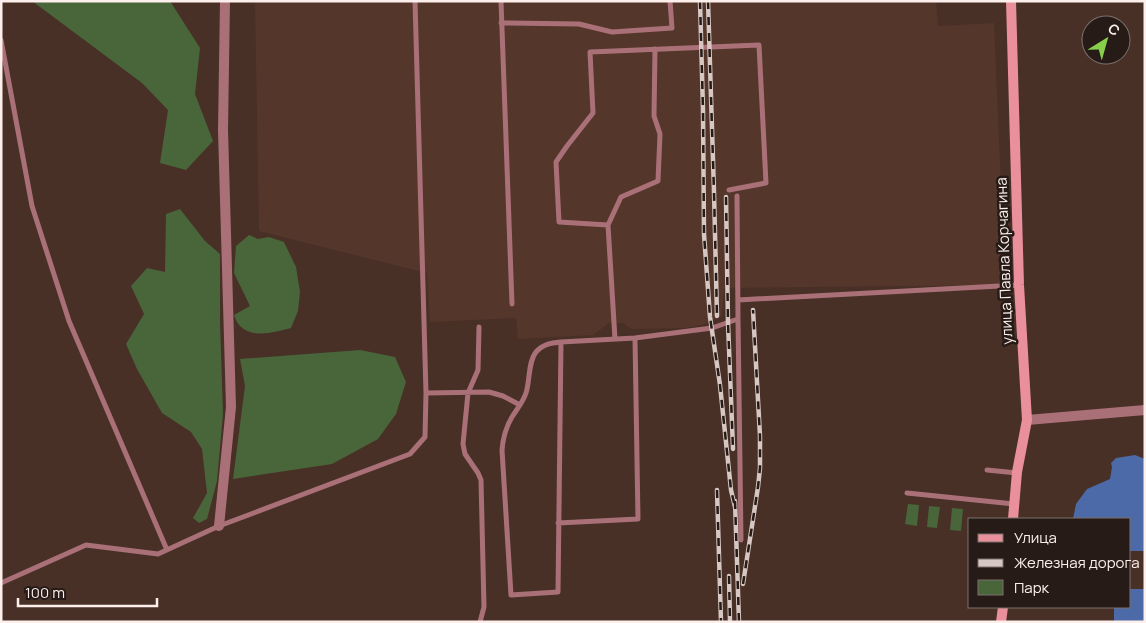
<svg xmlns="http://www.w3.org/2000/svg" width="1146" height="623" viewBox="0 0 1146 623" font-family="Manrope,sans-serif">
	<rect width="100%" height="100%" fill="#483027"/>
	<path fill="#55362b" d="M255,1H936L938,26L994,23L1001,187L1000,285L724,288L722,316L702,325L686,328L631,329L623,323H609L593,335L518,339L516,318L430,322L427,273L259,231Z"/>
	<path fill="#49653a" d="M32,1H170L200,48L195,94L213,141L186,170L160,163L168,110L142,83Z
		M180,209L205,241L220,254V322L223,414L217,481L207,519L199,523L193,518L207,493L202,449L191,432L162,413L137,369L126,344L144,314L131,286L147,268L165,272L166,214Z
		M249,235L258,239L269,237L284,242L296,267L300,292L298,311L291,328C275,332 253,339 240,326C237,323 235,318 234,315L250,306L234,273L236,246Z
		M360,350L395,357L406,382L396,414L378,439L332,464L233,479L245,386L240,359Z
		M908,504L919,505L917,526L905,524Z
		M929,506L940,507L937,528L927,527Z
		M952,508L963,509L961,531L950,530Z"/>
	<path fill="#4b6aa7" d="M1135,455L1145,459V551H1130V519H1073L1076,504L1087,489L1110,479L1112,467L1111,463L1116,458Z
		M1130,589H1145V622H1114V607H1130Z"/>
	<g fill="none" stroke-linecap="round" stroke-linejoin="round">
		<path stroke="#aa7078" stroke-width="5" d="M501,1L512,304
			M501,23L579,24L612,32L672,28L670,1
			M1,40L32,206L69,321L167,550
			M737,196L738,319L741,540
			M608,225L621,197L658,181L660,134L654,116L655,49
			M738,300L1019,285
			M479,327L478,370L468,393L463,444L465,454L478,473L481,480L484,607L480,622
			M615,339L608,225L559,222L556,162L567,146L593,113L590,52L759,45L766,183L729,190
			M561,342C551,343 543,344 536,352C528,362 530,381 526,393C523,402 517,409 512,417C506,427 503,437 502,450L511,595L558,592L561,342L635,338L712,328L738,319
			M426,393L489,392L503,396L520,405
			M987,470L1017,473
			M907,493L1014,504
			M558,523L638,519L635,338
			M1,583L86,545L158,554L219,526L410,454L425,437L426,393L415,1"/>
		<path stroke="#aa7078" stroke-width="10" d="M1027,420L1145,410
			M219,526L231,407L223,130L225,1"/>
		<path stroke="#ea909d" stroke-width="10" d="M1011,1L1019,285L1027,420L1017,472L1013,519
			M1001,622L1003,607"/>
		<defs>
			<path id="rail" d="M700,1L703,110L704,234L710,317L720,385L731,490L735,507
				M708,1L714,192L717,316
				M726,197L728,323L733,449
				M717,490L721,622
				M735,501L739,622
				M729,576L730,622
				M743,584L758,487L760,468V436L753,310"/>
		</defs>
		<use href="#rail" stroke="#d6c7c2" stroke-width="4.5"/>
		<use href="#rail" stroke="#261b17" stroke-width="2.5" stroke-dasharray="8" stroke-linecap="butt"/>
	</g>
	<g text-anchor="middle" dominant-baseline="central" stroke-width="5" stroke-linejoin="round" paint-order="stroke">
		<g font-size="15" fill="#fdf0ec" stroke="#261b17">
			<text transform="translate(1004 261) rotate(-92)">улица Павла Корчагина</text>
		</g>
	</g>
	<rect width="1146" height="623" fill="none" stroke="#fdf0ec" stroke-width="5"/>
	<rect x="968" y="518" width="162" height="90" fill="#261b17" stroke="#7c706c"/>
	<rect x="978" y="534" width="25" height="8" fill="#ea909d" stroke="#7c706c"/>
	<text x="1014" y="543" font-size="15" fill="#fdf0ec">Улица</text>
	<rect x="978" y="559" width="25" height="8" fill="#d6c7c2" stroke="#7c706c"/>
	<text x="1014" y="568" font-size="15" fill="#fdf0ec">Железная дорога</text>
	<rect x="978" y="580" width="25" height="15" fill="#49653a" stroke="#7c706c"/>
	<text x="1014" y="593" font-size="15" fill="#fdf0ec">Парк</text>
	<g transform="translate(1106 40) rotate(37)"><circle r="24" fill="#261b17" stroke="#7c706c"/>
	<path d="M0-4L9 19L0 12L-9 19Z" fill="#87cf4a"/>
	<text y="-8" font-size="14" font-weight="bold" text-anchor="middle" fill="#fdf0ec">С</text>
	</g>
	<path d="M18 598v8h139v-8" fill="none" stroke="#fdf0ec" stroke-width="2.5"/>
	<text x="25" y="598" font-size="15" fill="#fdf0ec" stroke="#261b17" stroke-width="4" paint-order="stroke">100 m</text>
</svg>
